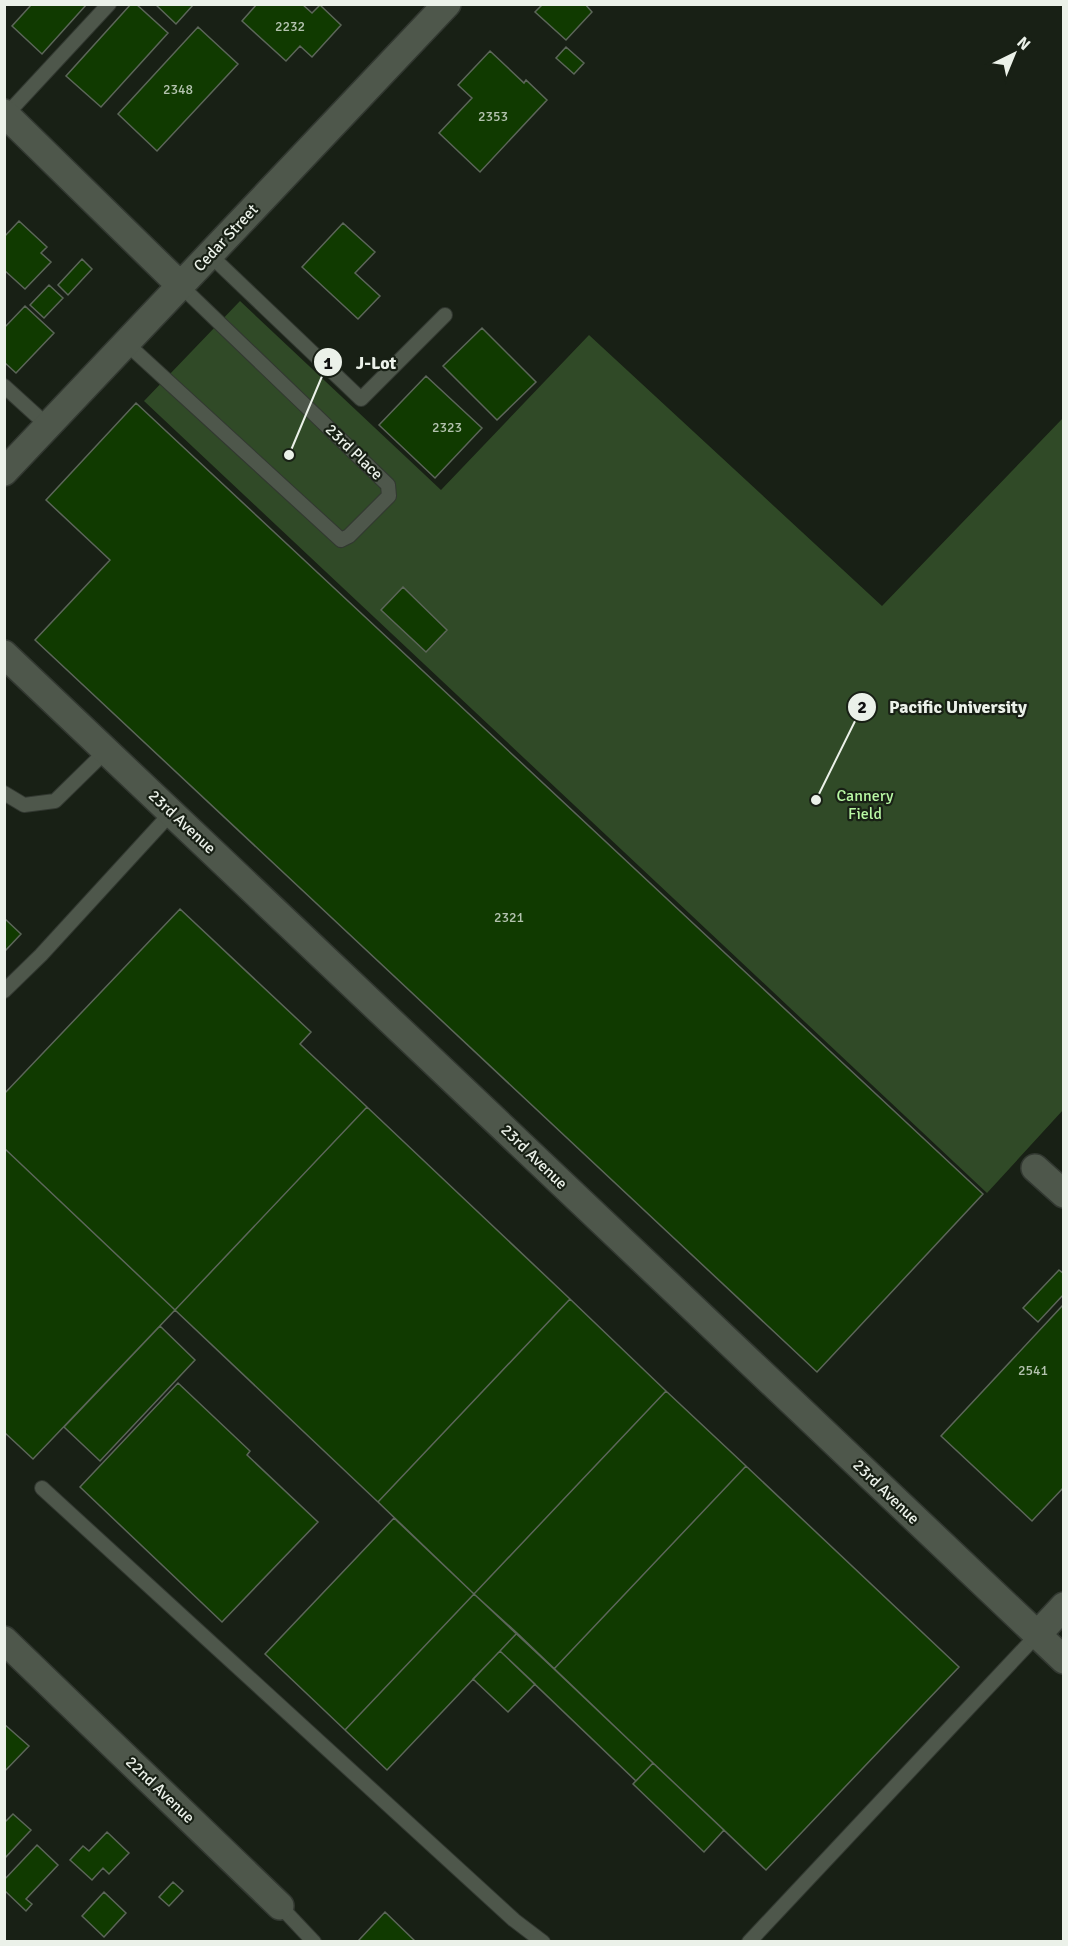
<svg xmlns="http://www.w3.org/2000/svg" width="1068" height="1946" viewBox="0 0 1068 1946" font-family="Signika,sans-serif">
	<rect width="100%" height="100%" fill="#182015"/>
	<path fill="#304a27" d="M240,301L441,490L589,335L882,606L1063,418V1110L987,1193L144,401Z"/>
	<path fill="#103a00" stroke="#5c6659" stroke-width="1.5" d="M32,4H87L42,54L12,26Z
		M131,4H136L168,33L101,107L66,76Z
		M155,4H194L176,24Z
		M257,4H302L312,13L320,5L341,25L312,57L300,46L286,61L242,21Z
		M543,4H585L592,12L566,40L535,12Z
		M198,27L238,64L157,151L118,114Z
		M566,47L584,63L574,74L556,58Z
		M490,51L524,83L526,80L547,100L480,172L439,133L472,98L458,85Z
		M19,221L47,247L41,253L51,262L25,289L4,270V237Z
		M343,223L375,252L355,273L380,296L358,319L302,267Z
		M82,259L92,269L68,295L58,285Z
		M49,285L63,298L44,318L30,305Z
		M25,306L54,333L16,373L4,362V328Z
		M482,328L536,382L497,420L443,366Z
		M426,376L482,428L435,478L379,425Z
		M136,403L983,1194L817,1372L35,640L110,560L46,500Z
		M403,587L447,630L426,652L381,610Z
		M180,909L311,1032L300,1044L367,1107L175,1310L4,1148V1094Z
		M4,918L21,934L4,952Z
		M367,1107L570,1299L378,1502L175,1310Z
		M4,1148L175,1310L33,1459L4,1432Z
		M1059,1270L1064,1274V1294L1038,1322L1023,1308Z
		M570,1299L666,1391L474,1594L378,1502Z
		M1064,1304V1487L1032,1521L941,1436Z
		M160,1326L195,1360L100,1461L64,1427Z
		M178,1383L250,1451L247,1455L318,1522L222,1622L80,1487Z
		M666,1391L746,1466L554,1669L474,1594Z
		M746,1466L959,1667L766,1870L554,1669Z
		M394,1518L474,1594L345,1730L265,1654Z
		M474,1594L517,1633L387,1770L345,1730Z
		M517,1633L653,1763L636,1781L500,1651Z
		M500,1651L535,1684L508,1712L473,1679Z
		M4,1724L29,1746L4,1772Z
		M653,1763L724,1830L704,1852L633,1784Z
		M13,1814L31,1830L4,1859V1823Z
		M107,1832L129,1853L109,1874L103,1868L92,1880L70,1860L83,1846L89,1851Z
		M37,1845L58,1865L26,1899L32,1904L26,1911L4,1890V1880Z
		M173,1882L183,1891L169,1906L159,1897Z
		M104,1892L126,1913L104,1937L82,1916Z
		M385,1912L416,1942H361L359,1940Z"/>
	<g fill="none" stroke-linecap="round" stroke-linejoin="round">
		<defs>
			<path id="lane" d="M6,115L109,4
				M210,255L361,399L445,315
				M126,343L341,540L349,536L389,496L388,485L181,286
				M4,386L48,426
				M4,793L24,805L55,801L106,751
				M4,991L41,955L172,812
				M42,1488L514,1920L543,1942
				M280,1906L314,1942
				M749,1942L1037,1635"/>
			<path id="street" d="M4,113L181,286
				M4,472L447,4
				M4,654L1064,1660
				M1035,1168L1064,1194
				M1037,1635L1064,1606
				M4,1640L280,1906"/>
		</defs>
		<use href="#lane" stroke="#323831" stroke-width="16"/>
		<use href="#street" stroke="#323831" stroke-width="30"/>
		<use href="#lane" stroke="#4e574b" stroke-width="14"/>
		<use href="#street" stroke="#4e574b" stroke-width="27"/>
	</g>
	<g text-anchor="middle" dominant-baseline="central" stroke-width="4.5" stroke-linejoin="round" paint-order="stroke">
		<g font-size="14" fill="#b4c3af">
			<text x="290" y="26">2232</text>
			<text x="178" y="89">2348</text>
			<text x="493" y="116">2353</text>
			<text x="447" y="427">2323</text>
			<text x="509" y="917">2321</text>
			<text x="1033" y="1370">2541</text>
		</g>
		<g font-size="16" fill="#ebf1e9" stroke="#182015">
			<text transform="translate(226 238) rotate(-47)">Cedar Street</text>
			<text transform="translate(354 452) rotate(44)">23rd Place</text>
			<text transform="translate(182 822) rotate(43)">23rd Avenue</text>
			<text transform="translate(534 1157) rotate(44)">23rd Avenue</text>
			<text transform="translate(886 1492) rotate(44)">23rd Avenue</text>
			<text transform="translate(160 1790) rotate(44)">22nd Avenue</text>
		</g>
		<g font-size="16" fill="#b9f8a4" stroke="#182015">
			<text x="865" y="796">Cannery<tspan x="865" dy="18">Field</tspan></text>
		</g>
	</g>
	<path fill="none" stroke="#ebf1e9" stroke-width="2" d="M289 455L328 362M816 800L862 707"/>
	<g fill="#ebf1e9" stroke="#182015" stroke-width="2">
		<circle cx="289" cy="455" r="6"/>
		<circle cx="816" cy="800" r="6"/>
		<circle cx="328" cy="362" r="15"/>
		<circle cx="862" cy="707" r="15"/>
	</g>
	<g font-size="18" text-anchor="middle" font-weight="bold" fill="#111">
		<text x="328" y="369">1</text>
		<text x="862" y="713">2</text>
	</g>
	<g font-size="18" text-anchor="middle" font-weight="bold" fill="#ebf1e9" stroke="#182015" stroke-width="4.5" stroke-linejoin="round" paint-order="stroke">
		<text x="376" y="369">J-Lot</text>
		<text x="958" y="713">Pacific University</text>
	</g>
	<rect width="1068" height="1946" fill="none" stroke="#ebf1e9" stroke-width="12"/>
	<g transform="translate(1014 54) rotate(43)" stroke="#182015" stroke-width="4.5" paint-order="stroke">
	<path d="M0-4.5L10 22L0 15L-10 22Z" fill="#ebf1e9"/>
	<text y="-9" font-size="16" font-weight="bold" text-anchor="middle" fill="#ebf1e9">N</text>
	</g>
</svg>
